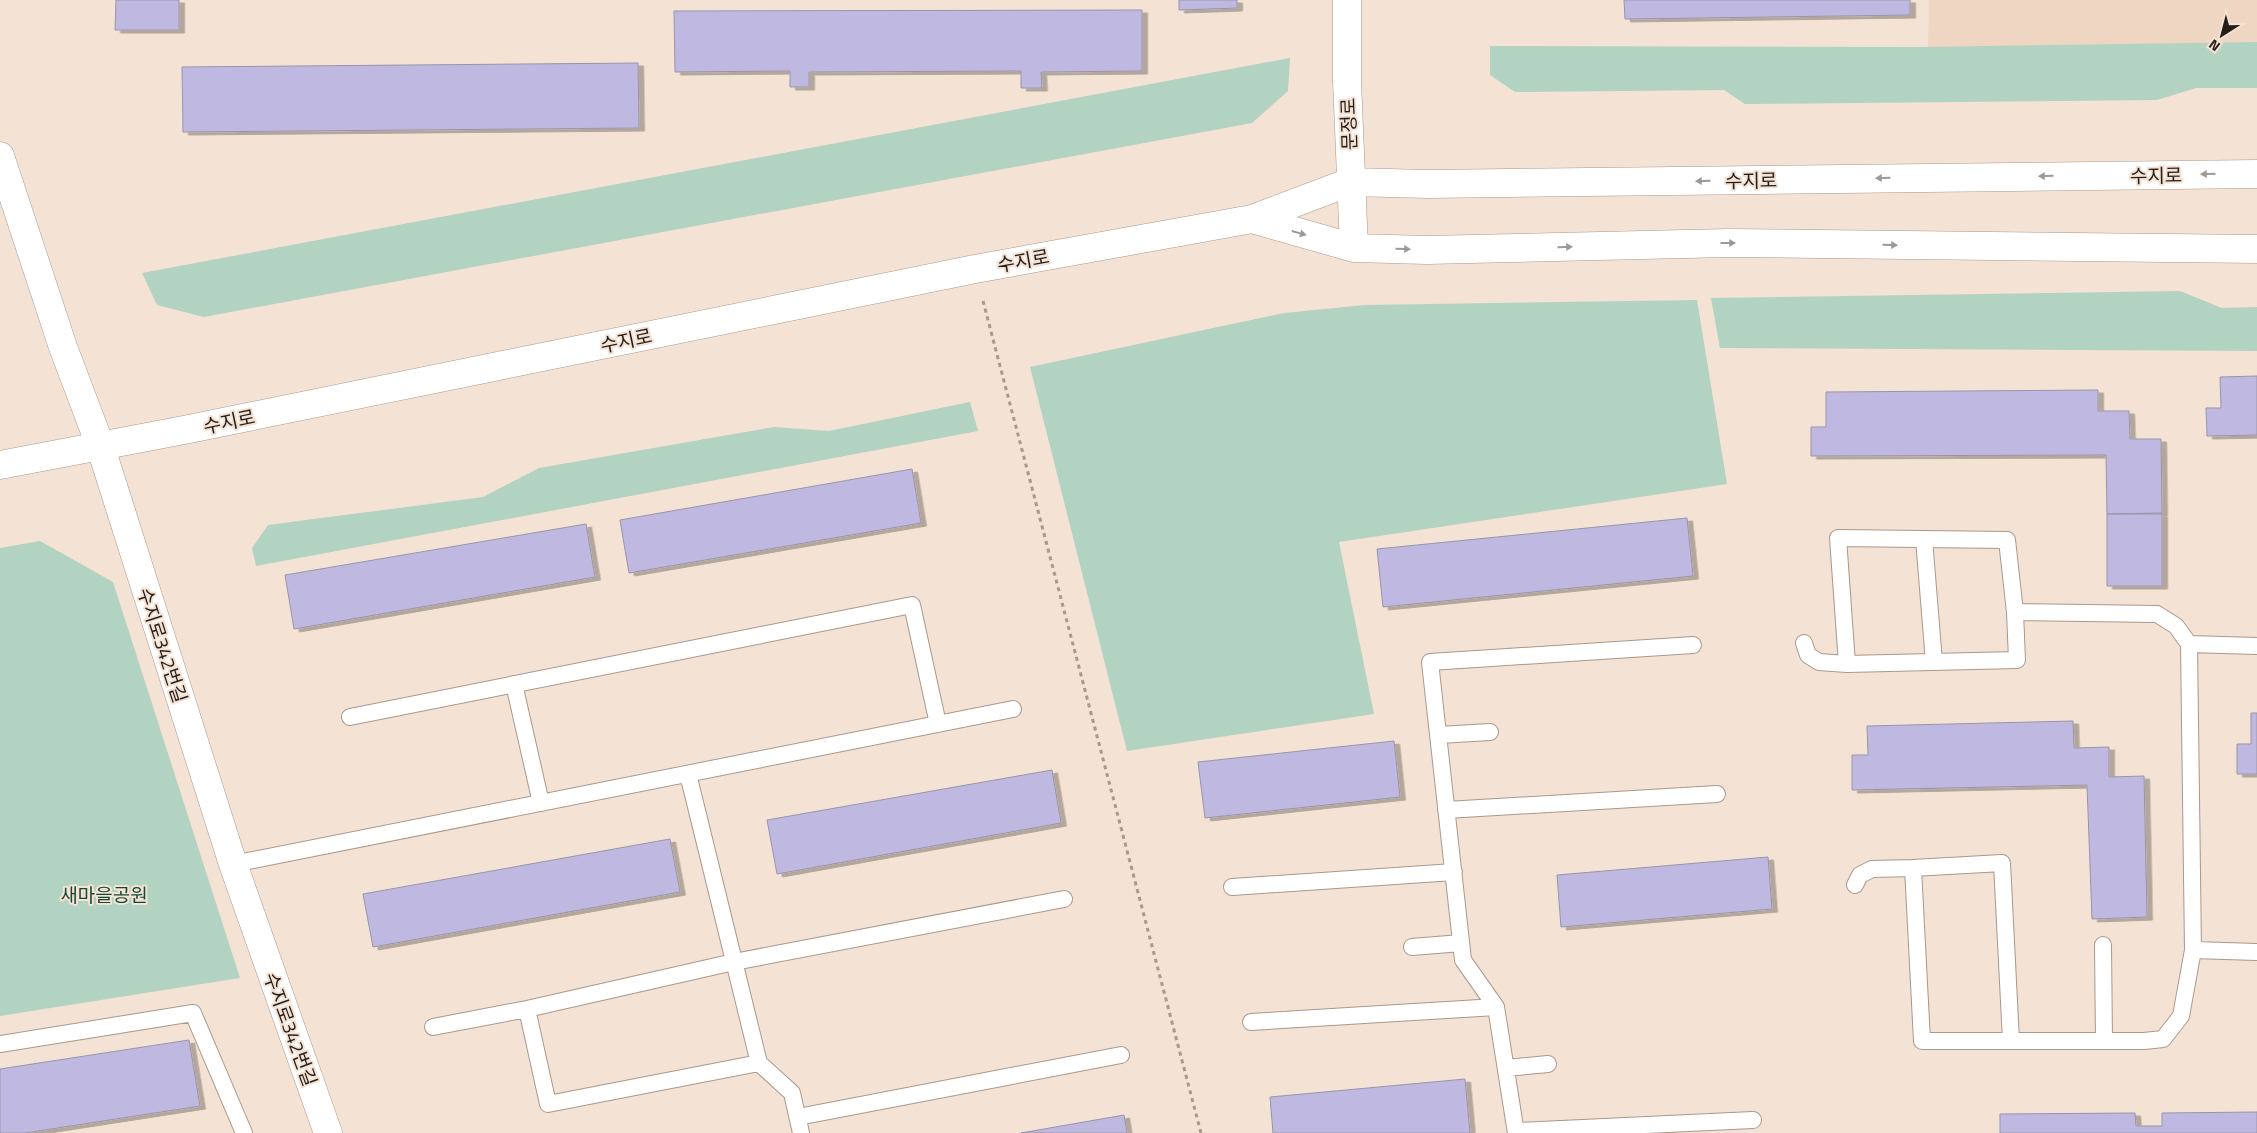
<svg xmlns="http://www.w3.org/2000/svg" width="2257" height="1133" viewBox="0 0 2257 1133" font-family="'Titillium Web','Noto Sans KR',sans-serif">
	<defs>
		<filter id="shadow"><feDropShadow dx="5.5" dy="3" stdDeviation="0" flood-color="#0004"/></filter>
	</defs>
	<rect width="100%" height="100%" fill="#f4e2d4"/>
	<path fill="#efd6c3" d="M1929,0H2257V42L1928,47Z"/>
	<path fill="#b2d2c2" d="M2257,42V88H2196L2157,100L1745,104L1724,90L1515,92L1490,75V46L1918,47Z
		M1290,58L1288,91L1252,123L204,317L157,305L142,273Z
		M2180,291L2222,308L2257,307V351L1720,348L1711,298Z
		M1697,300L1727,484L1339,542L1374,714L1127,751L1030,367L1284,313L1365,305Z
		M970,402L978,431L256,566L252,548L268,525L483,497L539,468L774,427L829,431Z
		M40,541L113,582L240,978L0,1016V548Z"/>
	<path fill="#bfb9e1" stroke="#9795a8" filter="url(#shadow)" d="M116,0H179V30H115Z
		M1179,0H1237V8L1179,10Z
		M1624,0H1910V15L1625,19Z
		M1142,10V71L1041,72L1042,88H1021V71L809,72V87H790V71L675,72L674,11Z
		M638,63L639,128L183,132L182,67Z
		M2257,376V435L2207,436L2206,408H2221L2220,377Z
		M2098,390V411H2129L2130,439H2161L2162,513L2107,514L2106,455L1811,456V427H1826V392Z
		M912,469L921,523L629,573L620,520Z
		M2107,514H2162V586H2107Z
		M1687,518L1693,576L1383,607L1377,549Z
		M586,524L595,577L294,629L285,575Z
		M2251,713H2257V774H2237V744H2251Z
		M2073,721L2074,748L2109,747V777L2144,776L2147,917L2092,919L2087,785L1852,790V755H1868L1867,726Z
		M1394,741L1400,797L1205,818L1198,762Z
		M1052,770L1061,823L777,874L767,820Z
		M670,839L680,892L373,947L363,894Z
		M1768,857L1772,909L1561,927L1557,875Z
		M189,1040L200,1106L25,1133H0V1069Z
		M1465,1079L1470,1133H1273L1270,1097Z
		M2257,1112V1133H2000V1114L2135,1113L2136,1126H2162V1113Z
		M1124,1115L1127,1133H1021Z"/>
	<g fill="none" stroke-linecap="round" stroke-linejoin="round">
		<defs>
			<path id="lane" d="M1838,538L2007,540L2015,612L2017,660L1847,664Z
				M1924,539L1934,662
				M2015,612L2157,614L2176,626L2189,644L2257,646
				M1804,643L1808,655L1819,662L1847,664
				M514,684L541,803
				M350,717L912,605L938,724
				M1439,735L1490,732
				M688,774L759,1063L792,1093L801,1133
				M1446,810L1717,794
				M233,864L1013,709
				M1855,885L1860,875L1872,869L1913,868
				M1232,887L1454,872
				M2103,945L2104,1041
				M1412,947L1461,943
				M2193,950L2257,952
				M527,1009L548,1104L759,1063
				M1251,1022L1496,1007
				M433,1027L527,1009L734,962L1064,899
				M2011,1041L2002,863L1913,868L1922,1041H2144L2163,1039L2181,1016L2193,950L2189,644
				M0,1044L193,1013L244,1133
				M1506,1068L1548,1064
				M798,1117L1121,1055
				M1517,1131L1753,1120
				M1516,1133L1496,1007L1463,960L1430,662L1693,645"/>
			<path id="secondary" d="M1347,0V81L1354,248
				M0,156L63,347L100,445L233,864L328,1133
				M1252,219L1354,248L1427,250L1729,243L2257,249
				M0,465L184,430L975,269L1252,219L1350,182L1428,184L2257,174"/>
		</defs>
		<use href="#lane" stroke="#aa988b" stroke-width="18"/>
		<use href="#secondary" stroke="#aa988b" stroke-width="29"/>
		<path stroke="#a7998e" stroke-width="3" stroke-dasharray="4 4" stroke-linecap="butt" d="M983,301L1201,1133"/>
		<use href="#lane" stroke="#fff" stroke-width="16"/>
		<use href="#secondary" stroke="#fff" stroke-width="28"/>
	</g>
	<defs><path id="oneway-solid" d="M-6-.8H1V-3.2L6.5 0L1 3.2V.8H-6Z" transform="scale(1.25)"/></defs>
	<g fill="#9c9997">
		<use href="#oneway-solid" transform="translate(2208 174) rotate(179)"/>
		<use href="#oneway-solid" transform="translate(2046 176) rotate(179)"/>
		<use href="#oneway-solid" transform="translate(1883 178) rotate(179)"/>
		<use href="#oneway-solid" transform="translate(1703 181) rotate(179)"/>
		<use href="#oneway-solid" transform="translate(1299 233) rotate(16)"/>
		<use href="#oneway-solid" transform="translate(1728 243)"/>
		<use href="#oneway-solid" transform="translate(1890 245) rotate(1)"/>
		<use href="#oneway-solid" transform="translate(1565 247) rotate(-1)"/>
		<use href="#oneway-solid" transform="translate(1403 249) rotate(1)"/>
	</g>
	<g text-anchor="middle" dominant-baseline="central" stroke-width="4" stroke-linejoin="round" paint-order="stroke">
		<g font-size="19" fill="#241d18" stroke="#f4e2d4">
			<text transform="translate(1348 124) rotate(-92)">문정로</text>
			<text transform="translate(2156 175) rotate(-1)">수지로</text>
			<text transform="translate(1751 180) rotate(-1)">수지로</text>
			<text transform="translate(1023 260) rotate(-10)">수지로</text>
			<text transform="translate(626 340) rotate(-12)">수지로</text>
			<text transform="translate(229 421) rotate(-12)">수지로</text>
			<text transform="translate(163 645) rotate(72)">수지로342번길</text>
			<text transform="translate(291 1029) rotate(70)">수지로342번길</text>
		</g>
		<g font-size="19" fill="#114a35" stroke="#f4e2d4">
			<text x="104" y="894">새마을공원</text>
		</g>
	</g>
	<g transform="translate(2222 35) rotate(216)" stroke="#f4e2d4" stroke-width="4" paint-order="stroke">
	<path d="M0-4L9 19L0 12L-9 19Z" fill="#241d18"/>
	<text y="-8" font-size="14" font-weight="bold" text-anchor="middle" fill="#241d18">N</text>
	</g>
</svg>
